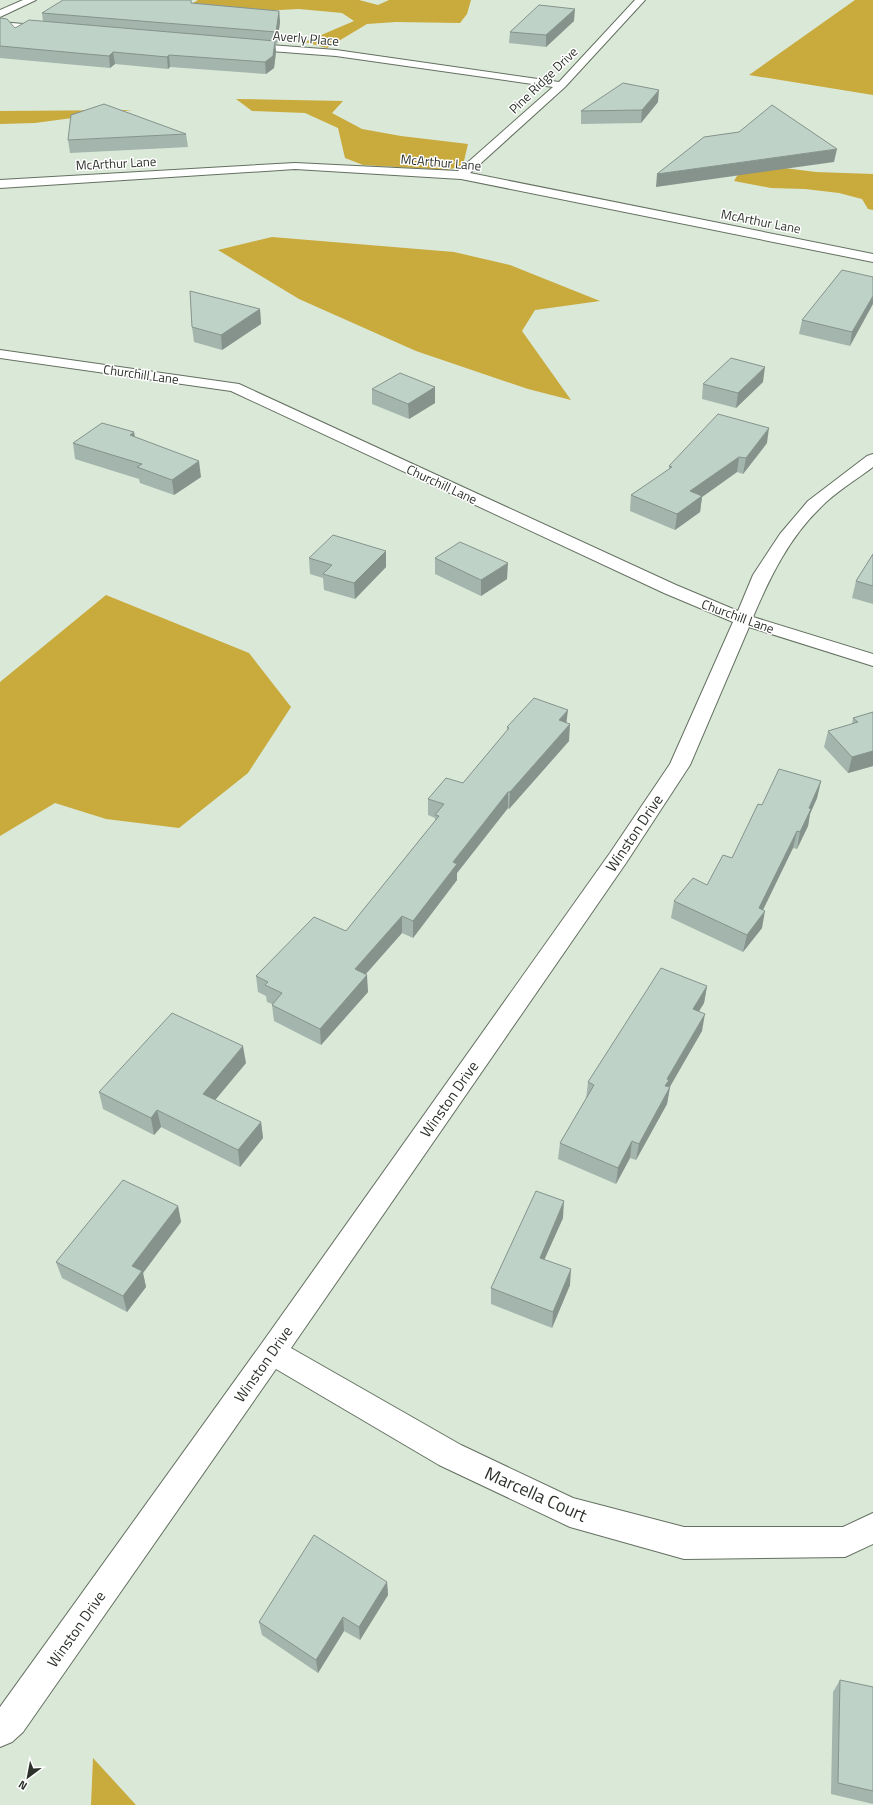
<svg xmlns="http://www.w3.org/2000/svg" width="873" height="1805" viewBox="0 0 873 1805" font-family="'Titillium Web',sans-serif">
	<rect width="100%" height="100%" fill="#dae8d7"/>
	<path fill="#c9aa3d" d="M198,0H359L378,5L389,0H471L467,14L460,23L396,22L367,24L327,48L305,42L354,21L342,13L299,9L173,15Z
		M855,0H873V95L749,75Z
		M236,99L343,101L332,113L362,129L401,136L468,144L463,165L448,170L363,165L345,158L338,128L305,113L252,111Z
		M132,110L35,123L0,124V111Z
		M745,163L816,172L873,174V210L868,209L862,199L839,193L805,189L771,188L734,181Z
		M272,237L454,252L510,265L600,301L535,310L522,331L571,400L528,389L416,351L299,299L218,250Z
		M106,595L249,653L291,707L248,773L179,828L106,819L55,803L0,836V682Z
		M93,1758L136,1805H91Z"/>
	<g fill="none" stroke-linecap="round" stroke-linejoin="round">
		<defs>
			<path id="minor" d="M635,0H645L565,87L470,173L873,254V262L461,179L295,169L0,188V180L295,163L458,171L553,87L336,56L245,49L240,46L245,43L336,50L559,82Z
				M0,22L47,26L52,29L47,32L0,28Z
				M0,350L239,384L676,585L738,611L753,575L780,534L808,501L867,456L873,454V467C856,480 835,492 820,508C789,538 770,577 753,617L873,654V666L749,627L690,765L626,863L291,1348L461,1445L573,1498L684,1527H843L873,1513V1544L845,1557L684,1559L570,1527L439,1465L276,1369L23,1732L12,1742L0,1747V1707L262,1343L610,853L670,764L733,622L664,593L231,391L0,358Z"/>
			<path id="tertiary" d="M23,0H36L0,17V10Z"/>
		</defs>
		<use href="#minor" stroke="#647061" stroke-width="2"/>
		<use href="#tertiary" stroke="#647061" stroke-width="2"/>
		<use href="#minor" fill="#fff" fill-rule="evenodd"/>
		<use href="#tertiary" fill="#fff" fill-rule="evenodd"/>
	</g>
	<path fill="#a3b5ac" d="M193,3L279,11L280,22L277,44L275,43L276,52L274,68L266,74L170,67L168,69L115,64L110,68L0,58V18L15,28L43,22L42,13Z
		M574,21L546,47L509,43L510,32Z
		M658,102L641,123L581,124V111Z
		M186,134L188,147L70,153L68,140Z
		M873,277L850,346L799,334L802,320Z
		M260,309L261,324L222,350L194,342L192,327Z
		M763,382L736,408L702,399L703,384Z
		M372,389L435,403L409,419L372,404Z
		M135,437L201,477L174,495L140,483L139,479L75,459L73,443Z
		M767,443L743,474L737,472L702,497L700,512L675,530L630,511L631,495L669,470V466Z
		M386,551V567L355,599L324,590L323,578L310,574L309,558Z
		M873,554V604L852,598L856,581Z
		M435,558L507,579L481,596L435,574Z
		M873,712V766L848,773L824,747L828,731L852,724L853,718Z
		M567,723L569,741L509,809L508,808L457,873V880L413,938L402,933L366,974L368,992L321,1045L274,1021L272,1005V1004L267,1002L266,996L258,992L256,976L346,931L435,821V818L428,815V799L463,783L507,731V727Z
		M821,781L817,798L810,814L808,826L797,849L793,848L763,910L762,928L743,952L671,918L674,901L707,885L732,858L762,805Z
		M707,986L704,1003L699,1011L702,1031L669,1087H670L667,1104L636,1160L630,1158L616,1184L558,1159L560,1143L586,1099L588,1082Z
		M246,1063L215,1100L261,1122L263,1138L240,1167L161,1127L154,1135L103,1109L99,1092Z
		M178,1206L181,1222L143,1273L146,1287L127,1312L62,1278L56,1262Z
		M563,1218L544,1259L570,1285L552,1328L491,1304V1288Z
		M387,1582L388,1595L360,1640L344,1631L318,1673L262,1635L259,1622Z
		M840,1680L873,1687V1804L831,1794L833,1692Z"/>
	<path fill="#85938c" d="M575,9L574,21L546,47V35Z
		M279,11L280,22L277,44L276,32Z
		M275,41L276,52L274,68L266,74L265,62Z
		M113,52L115,64L110,68L109,56Z
		M169,55L170,67L168,69L167,57Z
		M659,90L658,102L641,123L642,110Z
		M837,149L834,162L656,187L657,174Z
		M873,296V304L850,346L852,332Z
		M260,309L261,324L222,350L221,335Z
		M765,367L763,382L736,408L738,393Z
		M435,387V403L409,419L408,404Z
		M769,428L767,443L743,474L746,458Z
		M134,432L137,447L130,435Z
		M739,457L737,472L702,497L700,512L675,530L677,514L690,491Z
		M199,461L201,477L174,495L172,480Z
		M386,551V567L355,599L354,583Z
		M508,563L507,579L481,596V580Z
		M568,710L566,726L559,720Z
		M570,724L569,741L509,809L510,792Z
		M873,751V766L848,773L852,757Z
		M821,781L817,798L810,814L808,826L797,849L800,832L809,808Z
		M508,792V808L457,873V880L413,938V921L453,862Z
		M797,831L793,848L757,922L765,911L762,928L743,952L747,935L759,908Z
		M402,916V933L355,986V969Z
		M367,975L368,992L321,1045L320,1029Z
		M707,986L704,1003L690,1026L693,1009Z
		M705,1014L702,1031L667,1092L670,1087L667,1104L636,1160L639,1144L667,1079Z
		M243,1046L246,1063L206,1111L203,1094Z
		M157,1110L161,1127L154,1135L151,1118Z
		M261,1122L263,1138L240,1167L238,1150Z
		M632,1141L630,1158L616,1184L618,1168Z
		M564,1201L563,1218L538,1274L540,1258Z
		M178,1206L181,1222L143,1273L146,1287L127,1312L123,1296L132,1266Z
		M571,1269L570,1285L552,1328L553,1312Z
		M387,1582L388,1595L360,1640L359,1627Z
		M343,1617L344,1631L318,1673L316,1660Z"/>
	<path fill="#bed2c8" stroke="#85938c" d="M63,0H191V3L279,11L276,32L42,13Z
		M539,5L575,9L546,35L510,32Z
		M0,18L7,19L15,28L29,20L275,41L273,56L265,62L169,55L167,57L113,52L109,56L0,46Z
		M623,83L659,90L642,110L581,111Z
		M104,104L186,134L68,140L71,115Z
		M772,105L837,149L657,174L704,137L739,132Z
		M842,270L873,277V296L852,332L802,320Z
		M190,291L260,309L221,335L192,327Z
		M731,358L765,367L738,393L703,384Z
		M400,373L435,387L408,404L372,389Z
		M718,414L769,428L746,458L739,457L690,491L702,496L677,514L631,495L672,467L669,466Z
		M102,423L134,432L130,435L199,461L172,480L137,467L142,464L73,443Z
		M333,535L386,551L354,583L323,574L332,565L309,558Z
		M460,542L508,563L481,580L435,558Z
		M873,554V586L856,581Z
		M534,698L568,710L559,720L570,724L510,792H508L453,862L457,864L413,921L402,916L355,969L367,975L320,1029L272,1005L282,993L265,985L268,982L256,976L314,917L346,931L439,816L435,815L444,804L428,799L446,778L463,783L509,728L507,727Z
		M873,712V751L852,757L828,731L858,722L853,718Z
		M779,769L821,781L809,808L811,809L800,832L797,831L759,908L765,911L747,935L674,901L693,878L707,885L723,855L732,858L758,804L762,805Z
		M661,968L707,986L693,1009L705,1014L667,1079L669,1080L665,1086L670,1087L639,1144L632,1141L618,1168L560,1143L594,1085L588,1082Z
		M172,1013L243,1046L203,1094L261,1122L238,1150L157,1110L151,1118L99,1092Z
		M123,1180L178,1206L132,1266L142,1271L123,1296L56,1262Z
		M536,1191L564,1201L540,1258L571,1269L553,1312L491,1288Z
		M314,1535L387,1582L359,1627L343,1617L316,1660L259,1622Z
		M840,1680L873,1687V1791L838,1783Z"/>
	<g text-anchor="middle" dominant-baseline="central" stroke-width="3" stroke-linejoin="round" paint-order="stroke">
		<g font-size="13" fill="#2c312a" stroke="#fff">
			<text transform="translate(306 38) rotate(5)">Averly Place</text>
			<text transform="translate(543 80) rotate(-44)">Pine Ridge Drive</text>
			<text transform="translate(441 162) rotate(5)">McArthur Lane</text>
			<text transform="translate(116 163) rotate(-3)">McArthur Lane</text>
			<text transform="translate(761 221) rotate(11)">McArthur Lane</text>
			<text transform="translate(141 374) rotate(8)">Churchill Lane</text>
			<text transform="translate(442 484) rotate(25)">Churchill Lane</text>
			<text transform="translate(738 616) rotate(20)">Churchill Lane</text>
		</g>
		<g font-size="15" fill="#2c312a" stroke="#fff">
			<text transform="translate(634 833) rotate(-56)">Winston Drive</text>
			<text transform="translate(449 1099) rotate(-55)">Winston Drive</text>
			<text transform="translate(263 1364) rotate(-55)">Winston Drive</text>
			<text transform="translate(76 1629) rotate(-55)">Winston Drive</text>
		</g>
		<g font-size="18" fill="#2c312a" stroke="#fff">
			<text transform="translate(536 1494) rotate(24)">Marcella Court</text>
		</g>
	</g>
	<g transform="translate(28 1777) rotate(212)" stroke="#ffffff" stroke-width="3" paint-order="stroke">
	<path d="M0-3L7 15L0 10L-7 15Z" fill="#2c312a"/>
	<text y="-6" font-size="11" font-weight="bold" text-anchor="middle" fill="#2c312a">N</text>
	</g>
</svg>
